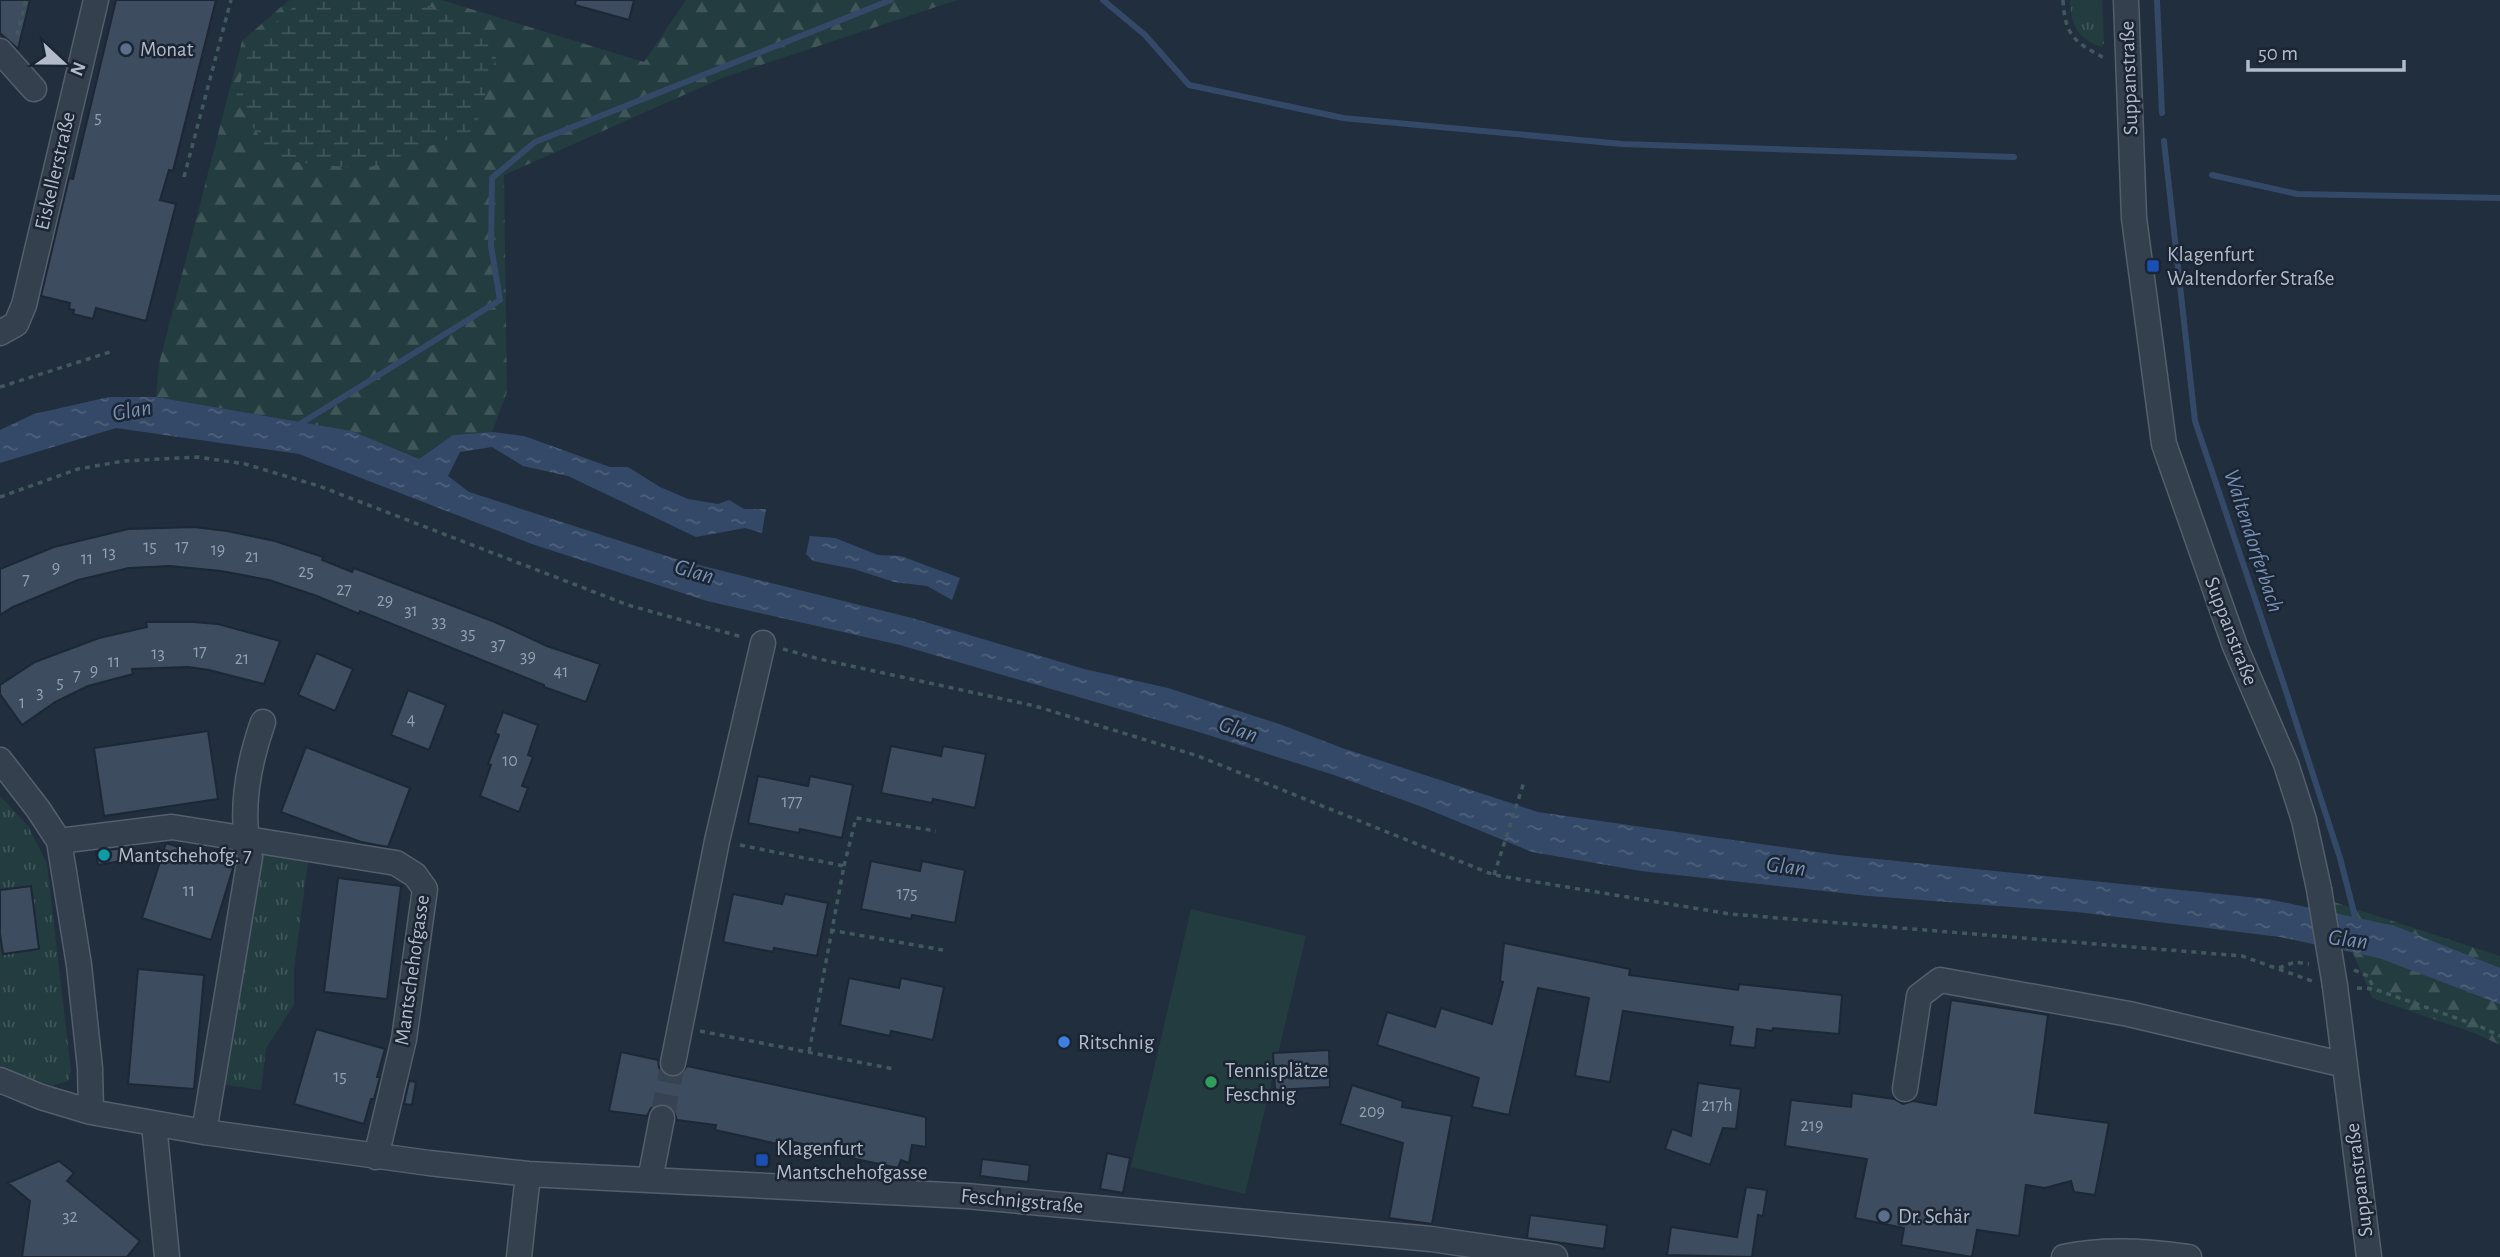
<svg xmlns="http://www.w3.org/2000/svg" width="2500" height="1257" viewBox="0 0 2500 1257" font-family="'Alegreya Sans',sans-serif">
	<defs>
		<pattern id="grass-tufts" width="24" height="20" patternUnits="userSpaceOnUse" patternTransform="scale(1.75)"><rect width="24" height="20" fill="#233c3f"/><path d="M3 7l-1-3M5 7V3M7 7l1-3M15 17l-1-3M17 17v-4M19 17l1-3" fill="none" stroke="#415659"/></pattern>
		<pattern id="forest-firs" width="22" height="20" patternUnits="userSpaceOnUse" patternTransform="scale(1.75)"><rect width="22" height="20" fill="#233c3f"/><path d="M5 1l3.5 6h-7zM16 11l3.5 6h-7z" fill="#415659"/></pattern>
		<pattern id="wetland-marsh" width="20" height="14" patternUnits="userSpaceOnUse" patternTransform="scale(1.75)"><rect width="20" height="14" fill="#233c3f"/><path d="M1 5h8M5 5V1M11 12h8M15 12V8" fill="none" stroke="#415659"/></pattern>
		<pattern id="water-ripples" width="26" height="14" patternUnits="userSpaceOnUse" patternTransform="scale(1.75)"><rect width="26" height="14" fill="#344967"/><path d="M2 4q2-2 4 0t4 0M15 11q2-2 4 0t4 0" fill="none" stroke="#4f617b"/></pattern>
	</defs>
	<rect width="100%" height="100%" fill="#212e3e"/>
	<path fill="url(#grass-tufts)" d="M2070,0H2102L2104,43L2102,47C2077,40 2071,24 2070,0Z
		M0,796L28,826L47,864L71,1071L68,1081L51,1086L0,1066Z
		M261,853L309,854L294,969V1005L266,1048L261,1090L220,1084Z"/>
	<path fill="url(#forest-firs)" d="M289,0H441L644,62L686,0H957L722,78L504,175L507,392L492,432L453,435L419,459L352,431L156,397L159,364L242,41Z
		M2331,901L2500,956V1045L2477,1034L2372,998Z"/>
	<path fill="url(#wetland-marsh)" d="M302,0H417L500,43L475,130L365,169L275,160L235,100L251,43Z"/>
	<path fill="#233c3f" d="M1191,909L1306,936L1245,1194L1131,1167Z"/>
	<path fill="url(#water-ripples)" d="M109,397H156L352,431L419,459L453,435L492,432L524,436L610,467H628L660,487L688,499L718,504L729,500L744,509H766L762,533L745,528L696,537L568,476L523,466L492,447L460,452L448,476L469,492L679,560L912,618L1084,669L1168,688L1282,725L1342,748L1538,812L1838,855L2268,899L2395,926L2500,968V1004L2379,958L2280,937L2077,912L1869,896L1641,871L1532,852L1425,808L1334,775L1202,733L900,645L707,601L532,544L299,454L116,428L0,463V430L34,414Z
		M810,536L835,538L878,555L901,556L960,578L952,600L927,586L894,582L854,569L813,561L806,554Z"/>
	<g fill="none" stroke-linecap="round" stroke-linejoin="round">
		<path stroke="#344967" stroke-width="6" d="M1103,0L1145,35L1189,85L1343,118L1622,144L2014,157
			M2157,0L2162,113
			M2164,141L2195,421L2284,685L2340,858L2357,924
			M2212,175L2297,194L2500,198
			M295,427L500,300L491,246L492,178L535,142L891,0"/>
	</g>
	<path fill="#3d4c5e" stroke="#1d2735" stroke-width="2" d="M0,0H30L18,49L0,33Z
		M116,0H216L173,171L169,170L160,200L176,204L146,321L96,308L93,319L73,314L74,310L69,309L70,303L41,296L69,178L73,179Z
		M576,0H634L629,20L575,5Z
		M194,527L227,531L275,541L323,557L322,560L352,572L354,568L495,622L547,646L600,664L586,702L544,687V685L360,611L359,614L317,596L269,580L221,571L170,566L129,568L78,580L13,607L0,615V569L54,547L128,529Z
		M146,622H193L218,624L280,641L264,684L209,670L188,667L132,669L133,674L88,686L55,702L22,725L0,694V685L35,662L99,638L147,627Z
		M316,653L353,669L335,711L298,695Z
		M408,690L446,705L429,750L391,735Z
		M503,712L538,725L528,755L533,757L522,786L528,788L519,812L480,796L491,765L488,764L499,735L495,733Z
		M208,731L218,799L104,816L94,748Z
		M891,746L941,756L943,746L986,754L975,808L933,799L932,803L881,793Z
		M306,747L410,788L388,847L361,842L281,812Z
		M758,776L808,786L810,776L853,785L842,838L800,829L799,833L748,823Z
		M166,843L234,865L211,940L142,918Z
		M126,848L127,860L98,865L96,851Z
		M871,861L920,871L922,861L965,870L955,923L912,915L911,919L861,909Z
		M338,878L401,886L387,999L324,992Z
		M31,886L39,949L3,954L0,934V890Z
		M733,894L782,904L785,894L828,903L817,956L774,948L773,952L723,942Z
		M1504,943L1630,969L1629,975L1738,990L1739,984L1842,995L1839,1034L1773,1028L1772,1031L1757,1029L1755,1048L1730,1045L1733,1027L1623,1011L1610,1082L1575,1076L1589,998L1538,988L1509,1115L1472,1107L1479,1078L1377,1045L1387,1012L1435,1027L1441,1008L1492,1024L1503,982L1500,981Z
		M138,969L204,975L194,1089L128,1084Z
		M849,978L899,988L901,978L944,987L933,1040L891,1031L890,1036L840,1025Z
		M1951,1000L2048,1015L2035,1113L2109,1123L2095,1195L2074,1192L2071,1181L2045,1188L2026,1185L2019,1236L1977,1230L1972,1257L1901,1245L1904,1228L1855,1218L1867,1159L1785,1146L1791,1100L1851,1107L1852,1093L1894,1099L1903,1104L1913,1101L1936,1105Z
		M316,1029L385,1049L377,1077H380L374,1099H371L364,1124L294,1104Z
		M1329,1050L1330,1087L1275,1090L1273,1053Z
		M621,1052L658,1060L659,1068L669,1077H678L687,1066L926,1117V1147L912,1145L909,1163L901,1160L898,1168L851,1158L852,1154L788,1141L787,1146L715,1130L716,1125L677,1120L672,1107L664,1103L651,1108L647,1116L609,1111Z
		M409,1081L416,1082L412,1105L404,1104Z
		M1698,1083L1741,1089L1736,1129L1723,1128L1710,1165L1665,1149L1672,1129L1691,1136Z
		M1352,1085L1403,1101L1402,1107L1452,1116L1432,1224L1389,1218L1403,1143L1340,1124Z
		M1107,1153L1130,1158L1123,1193L1100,1189Z
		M982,1159L1030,1165L1028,1182L980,1176Z
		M59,1161L74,1173L67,1181L140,1241L127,1257H22L30,1201L8,1183Z
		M1746,1187L1767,1190L1763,1216L1758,1215L1752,1257L1667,1255L1671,1227L1737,1237Z
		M1530,1215L1607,1225L1604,1249L1527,1238Z"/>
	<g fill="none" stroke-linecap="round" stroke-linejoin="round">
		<path stroke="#374353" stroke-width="24" stroke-dasharray="24 12" stroke-linecap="butt" d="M662,1118L673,1063"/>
		<defs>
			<path id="minor" d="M2126,0L2134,218L2164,444L2235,646L2286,764L2304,820L2319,889
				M0,51L34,89
				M0,333L16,324L24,305L96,0
				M0,760L38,809L59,841L79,965L90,1068L91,1112
				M59,841L172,827L396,863L415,875L425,889L404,1039L376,1157
				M2335,986L2369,1257
				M673,1063L717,841L763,643
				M0,1080L41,1097L91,1112L204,1132L429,1163L528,1174L966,1196L1431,1239L1555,1257
				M1905,1089L1919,996L1940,980L2129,1014L2345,1065
				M154,1124L167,1257
				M204,1132L250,857C239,812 248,765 263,722
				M650,1180L662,1118
				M519,1257L528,1174
				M2064,1257C2105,1248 2148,1251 2189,1257"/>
		</defs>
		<use href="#minor" stroke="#545e6c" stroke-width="27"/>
		<path stroke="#41595c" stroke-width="3.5" stroke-dasharray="5 5" stroke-linecap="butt" d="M2063,0C2065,37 2075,42 2106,59
			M17,35L26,0
			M184,177L231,0
			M0,387L110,352
			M0,497L78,469L124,461L198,457L245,464L319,486L628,605L742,637
			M783,649L819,659L1035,706L1198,756L1494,875L1730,914L2242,956L2312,981
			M740,845L844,866L809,1052
			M844,866L856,818L936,831
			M1494,875L1524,782
			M830,930L943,950
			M2279,968L2295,962L2309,964
			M2354,970L2368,976L2374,989
			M2357,988L2374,989L2479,1026L2500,1036
			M700,1031L894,1069"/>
		<use href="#minor" stroke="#35404e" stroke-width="24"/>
		<defs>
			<path id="minor-bridge" d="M2319,889L2335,986"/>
		</defs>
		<use href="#minor-bridge" stroke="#545e6c" stroke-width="27" stroke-linecap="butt"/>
		<use href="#minor-bridge" stroke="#35404e" stroke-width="24"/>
	</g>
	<g fill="#5c6f8a" stroke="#1b2533" stroke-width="2.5">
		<circle cx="126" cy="49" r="7"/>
		<circle cx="1884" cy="1216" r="7"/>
	</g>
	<g fill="#1a4fb4" stroke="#1b2533" stroke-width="2.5">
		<rect x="2146" y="259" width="14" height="14" rx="3.5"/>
		<rect x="755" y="1153" width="14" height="14" rx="3.5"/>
	</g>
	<circle fill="#0f9aa8" stroke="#1b2533" stroke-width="2.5" cx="104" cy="855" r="7"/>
	<circle fill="#3f7fe0" stroke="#1b2533" stroke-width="2.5" cx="1064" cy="1042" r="7"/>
	<circle fill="#2e9e5b" stroke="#1b2533" stroke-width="2.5" cx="1211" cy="1082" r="7"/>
	<g text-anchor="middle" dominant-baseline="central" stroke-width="5" stroke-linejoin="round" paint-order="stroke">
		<g font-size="18" fill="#949faf">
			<text x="98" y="118">5</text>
			<text x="150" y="547">15</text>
			<text x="182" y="547">17</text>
			<text x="218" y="550">19</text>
			<text x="109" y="553">13</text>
			<text x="252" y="557">21</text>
			<text x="87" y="559">11</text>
			<text x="56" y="568">9</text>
			<text x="306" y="572">25</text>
			<text x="26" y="580">7</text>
			<text x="344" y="590">27</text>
			<text x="385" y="601">29</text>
			<text x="411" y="611">31</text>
			<text x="439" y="622">33</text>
			<text x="468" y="634">35</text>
			<text x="498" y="645">37</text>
			<text x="200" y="652">17</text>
			<text x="158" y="654">13</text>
			<text x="528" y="657">39</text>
			<text x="242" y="659">21</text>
			<text x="114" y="662">11</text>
			<text x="94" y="671">9</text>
			<text x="561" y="672">41</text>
			<text x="77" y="676">7</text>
			<text x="60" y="683">5</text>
			<text x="40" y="693">3</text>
			<text x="22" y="703">1</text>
			<text x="411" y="720">4</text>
			<text x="510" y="761">10</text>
			<text x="792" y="802">177</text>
			<text x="189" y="891">11</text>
			<text x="907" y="894">175</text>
			<text x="340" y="1077">15</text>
			<text x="1717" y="1106">217h</text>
			<text x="1372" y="1112">209</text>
			<text x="1812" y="1126">219</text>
			<text x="70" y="1217">32</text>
		</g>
		<g font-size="21" fill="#b1bbca" stroke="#1b2533" text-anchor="start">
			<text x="140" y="49">Monat</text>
			<text x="2167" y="254">Klagenfurt<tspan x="2167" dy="24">Waltendorfer Straße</tspan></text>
			<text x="118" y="855">Mantschehofg. 7</text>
			<text x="1078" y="1042">Ritschnig</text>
			<text x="1225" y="1070">Tennisplätze<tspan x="1225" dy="24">Feschnig</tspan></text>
			<text x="776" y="1148">Klagenfurt<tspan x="776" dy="24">Mantschehofgasse</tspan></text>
			<text x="1898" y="1216">Dr. Schär</text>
		</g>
		<g font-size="21" fill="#b1bbca" stroke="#1b2533">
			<text transform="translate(2129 78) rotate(-92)">Suppanstraße</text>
			<text transform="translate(55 171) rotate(-77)">Eiskellerstraße</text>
			<text transform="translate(2231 631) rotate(69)">Suppanstraße</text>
			<text transform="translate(412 970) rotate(-82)">Mantschehofgasse</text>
			<text transform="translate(2359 1180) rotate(-97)">Suppanstraße</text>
			<text transform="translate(1022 1201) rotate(5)">Feschnigstraße</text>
		</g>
		<g font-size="23" font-style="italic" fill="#7691b4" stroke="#1b2533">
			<text transform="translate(132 411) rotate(-10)">Glan</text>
			<text transform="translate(2253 541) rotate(72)">Waltendorferbach</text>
			<text transform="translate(694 572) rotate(16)">Glan</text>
			<text transform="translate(1238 730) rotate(19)">Glan</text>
			<text transform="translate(1786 867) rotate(7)">Glan</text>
			<text transform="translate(2348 940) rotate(7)">Glan</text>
		</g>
	</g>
	<g transform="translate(63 63) rotate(112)" stroke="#1b2533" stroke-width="5" paint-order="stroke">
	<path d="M0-5L12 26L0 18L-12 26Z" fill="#b1bbca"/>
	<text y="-10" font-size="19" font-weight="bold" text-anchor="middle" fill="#b1bbca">N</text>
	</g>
	<path d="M2248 60v10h156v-10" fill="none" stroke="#b1bbca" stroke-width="3.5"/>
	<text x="2258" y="60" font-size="21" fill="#b1bbca" stroke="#1b2533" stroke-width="5" paint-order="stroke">50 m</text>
</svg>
